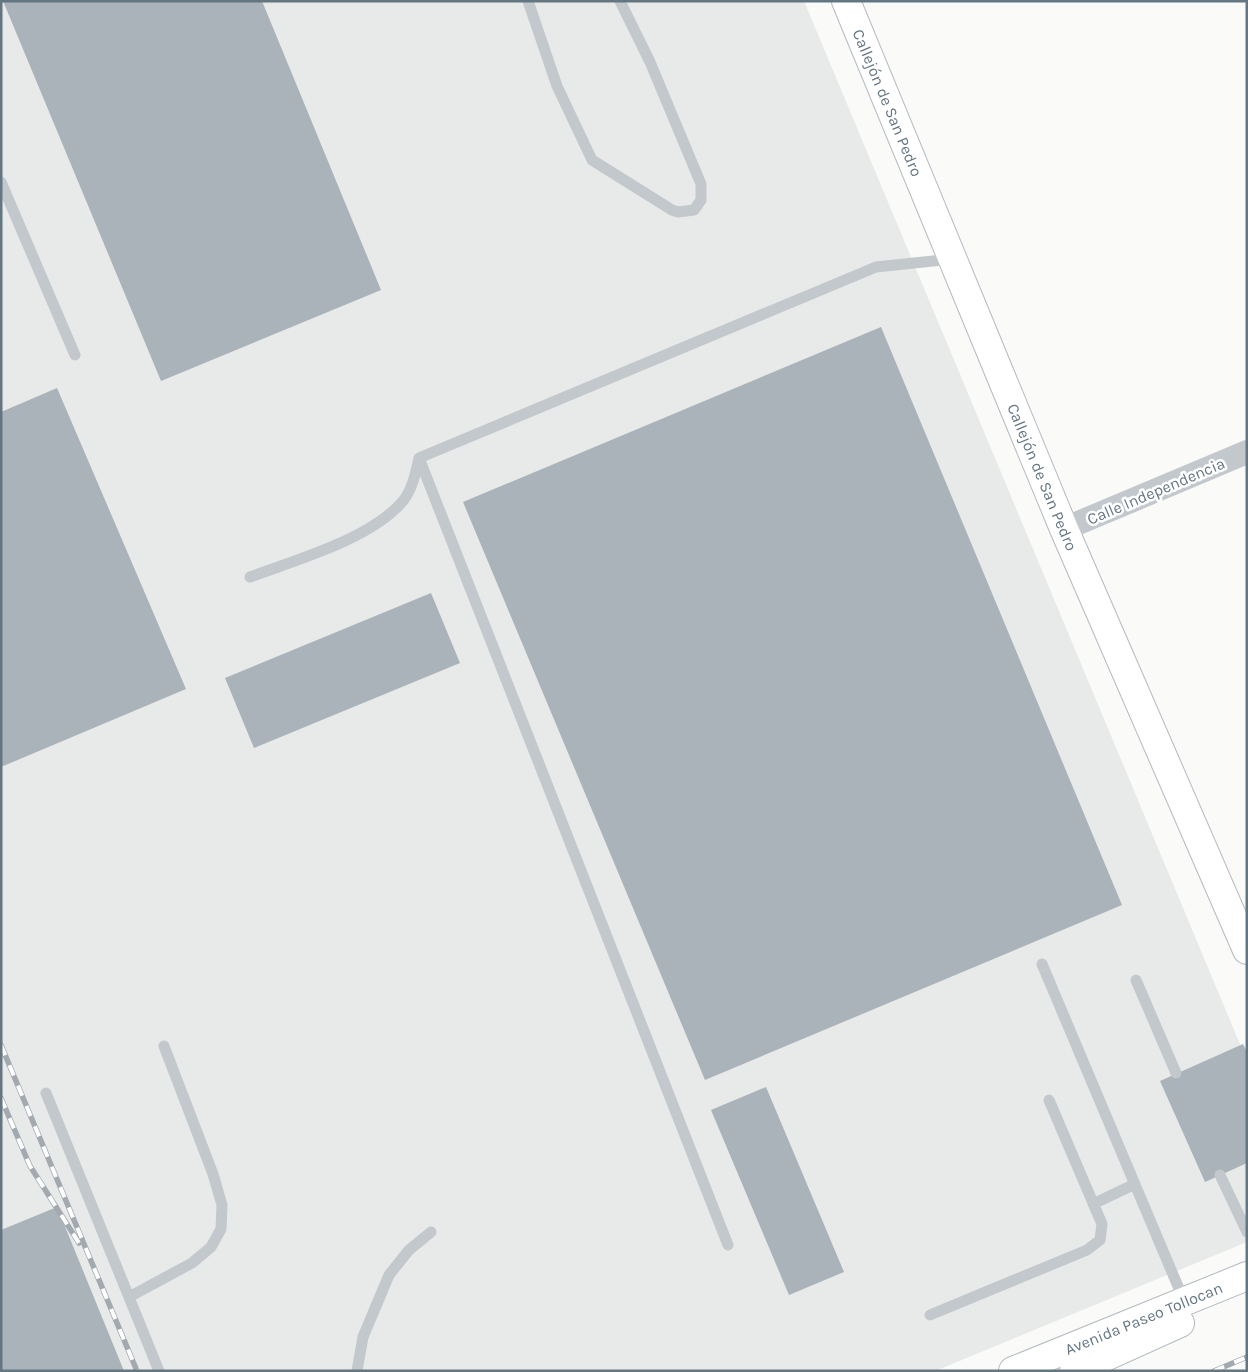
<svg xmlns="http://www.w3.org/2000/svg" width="1248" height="1372" viewBox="0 0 1248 1372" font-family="Karla,sans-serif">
	<rect width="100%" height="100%" fill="#fafaf8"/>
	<path fill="#e8e9e9" d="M1,1H804L1247,1061V1242L935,1371H1Z"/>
	<path fill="#aab3b9" d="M3,1H262L381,290L161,381Z
		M881,327L1122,905L705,1080L463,502Z
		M57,388L186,689L1,767V412Z
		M431,593L460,663L254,748L225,678Z
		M1243,1044L1247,1052V1163L1205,1182L1160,1081Z
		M766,1087L844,1272L789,1295L711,1110Z
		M57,1207L124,1371H1V1230Z"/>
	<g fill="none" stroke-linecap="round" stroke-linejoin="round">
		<defs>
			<g id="secondary">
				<path id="s1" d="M846,1L1064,529L1247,950"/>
				<path id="s2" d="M1013,1371L1247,1276"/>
				<path d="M1074,1371L1180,1323"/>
			</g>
		</defs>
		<use href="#secondary" stroke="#b3babf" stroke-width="30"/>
		<path stroke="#c3c8cc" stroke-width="11" d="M528,1L557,86L592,160L672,210L678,212L694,210L701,200V184L650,62L620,1
			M1,182L75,355
			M419,458L728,1245
			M250,577C296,560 371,539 403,501C412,490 416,472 419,458L876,267L952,259
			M1042,964L1185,1303
			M1136,980L1176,1073
			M46,1093L159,1371
			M1220,1175L1247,1232
			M1093,1204L1135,1184
			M129,1297L192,1263L211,1247L221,1229L222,1205L213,1174L164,1046
			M930,1315L1087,1250L1100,1240L1102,1224L1049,1100
			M357,1371L363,1337L389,1275L409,1250L431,1232"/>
		<path stroke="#c3c8cc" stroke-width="24" d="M1064,529L1247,452"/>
		<use href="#secondary" stroke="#fff" stroke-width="28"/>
		<defs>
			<path id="rail" d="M1,1045L137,1371
				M1,1098L30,1166L79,1243
				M1214,1371L1247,1357"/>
		</defs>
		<use href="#rail" stroke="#a2aab0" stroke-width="5.5"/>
		<use href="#rail" stroke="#fff" stroke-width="4" stroke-dasharray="11" stroke-linecap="butt"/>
	</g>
	<g text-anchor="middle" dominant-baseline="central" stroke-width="5" stroke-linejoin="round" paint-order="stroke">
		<g font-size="16" fill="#657683" stroke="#fff">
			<text stroke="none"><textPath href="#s1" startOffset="110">Callejón de San Pedro</textPath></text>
			<text stroke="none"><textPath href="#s1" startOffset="515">Callejón de San Pedro</textPath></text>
			<text transform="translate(1156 491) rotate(-23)">Calle Independencia</text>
			<text stroke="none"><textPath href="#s2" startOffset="141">Avenida Paseo Tollocan</textPath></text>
		</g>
	</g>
	<rect width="1248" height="1372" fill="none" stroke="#657683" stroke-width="5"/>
</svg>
